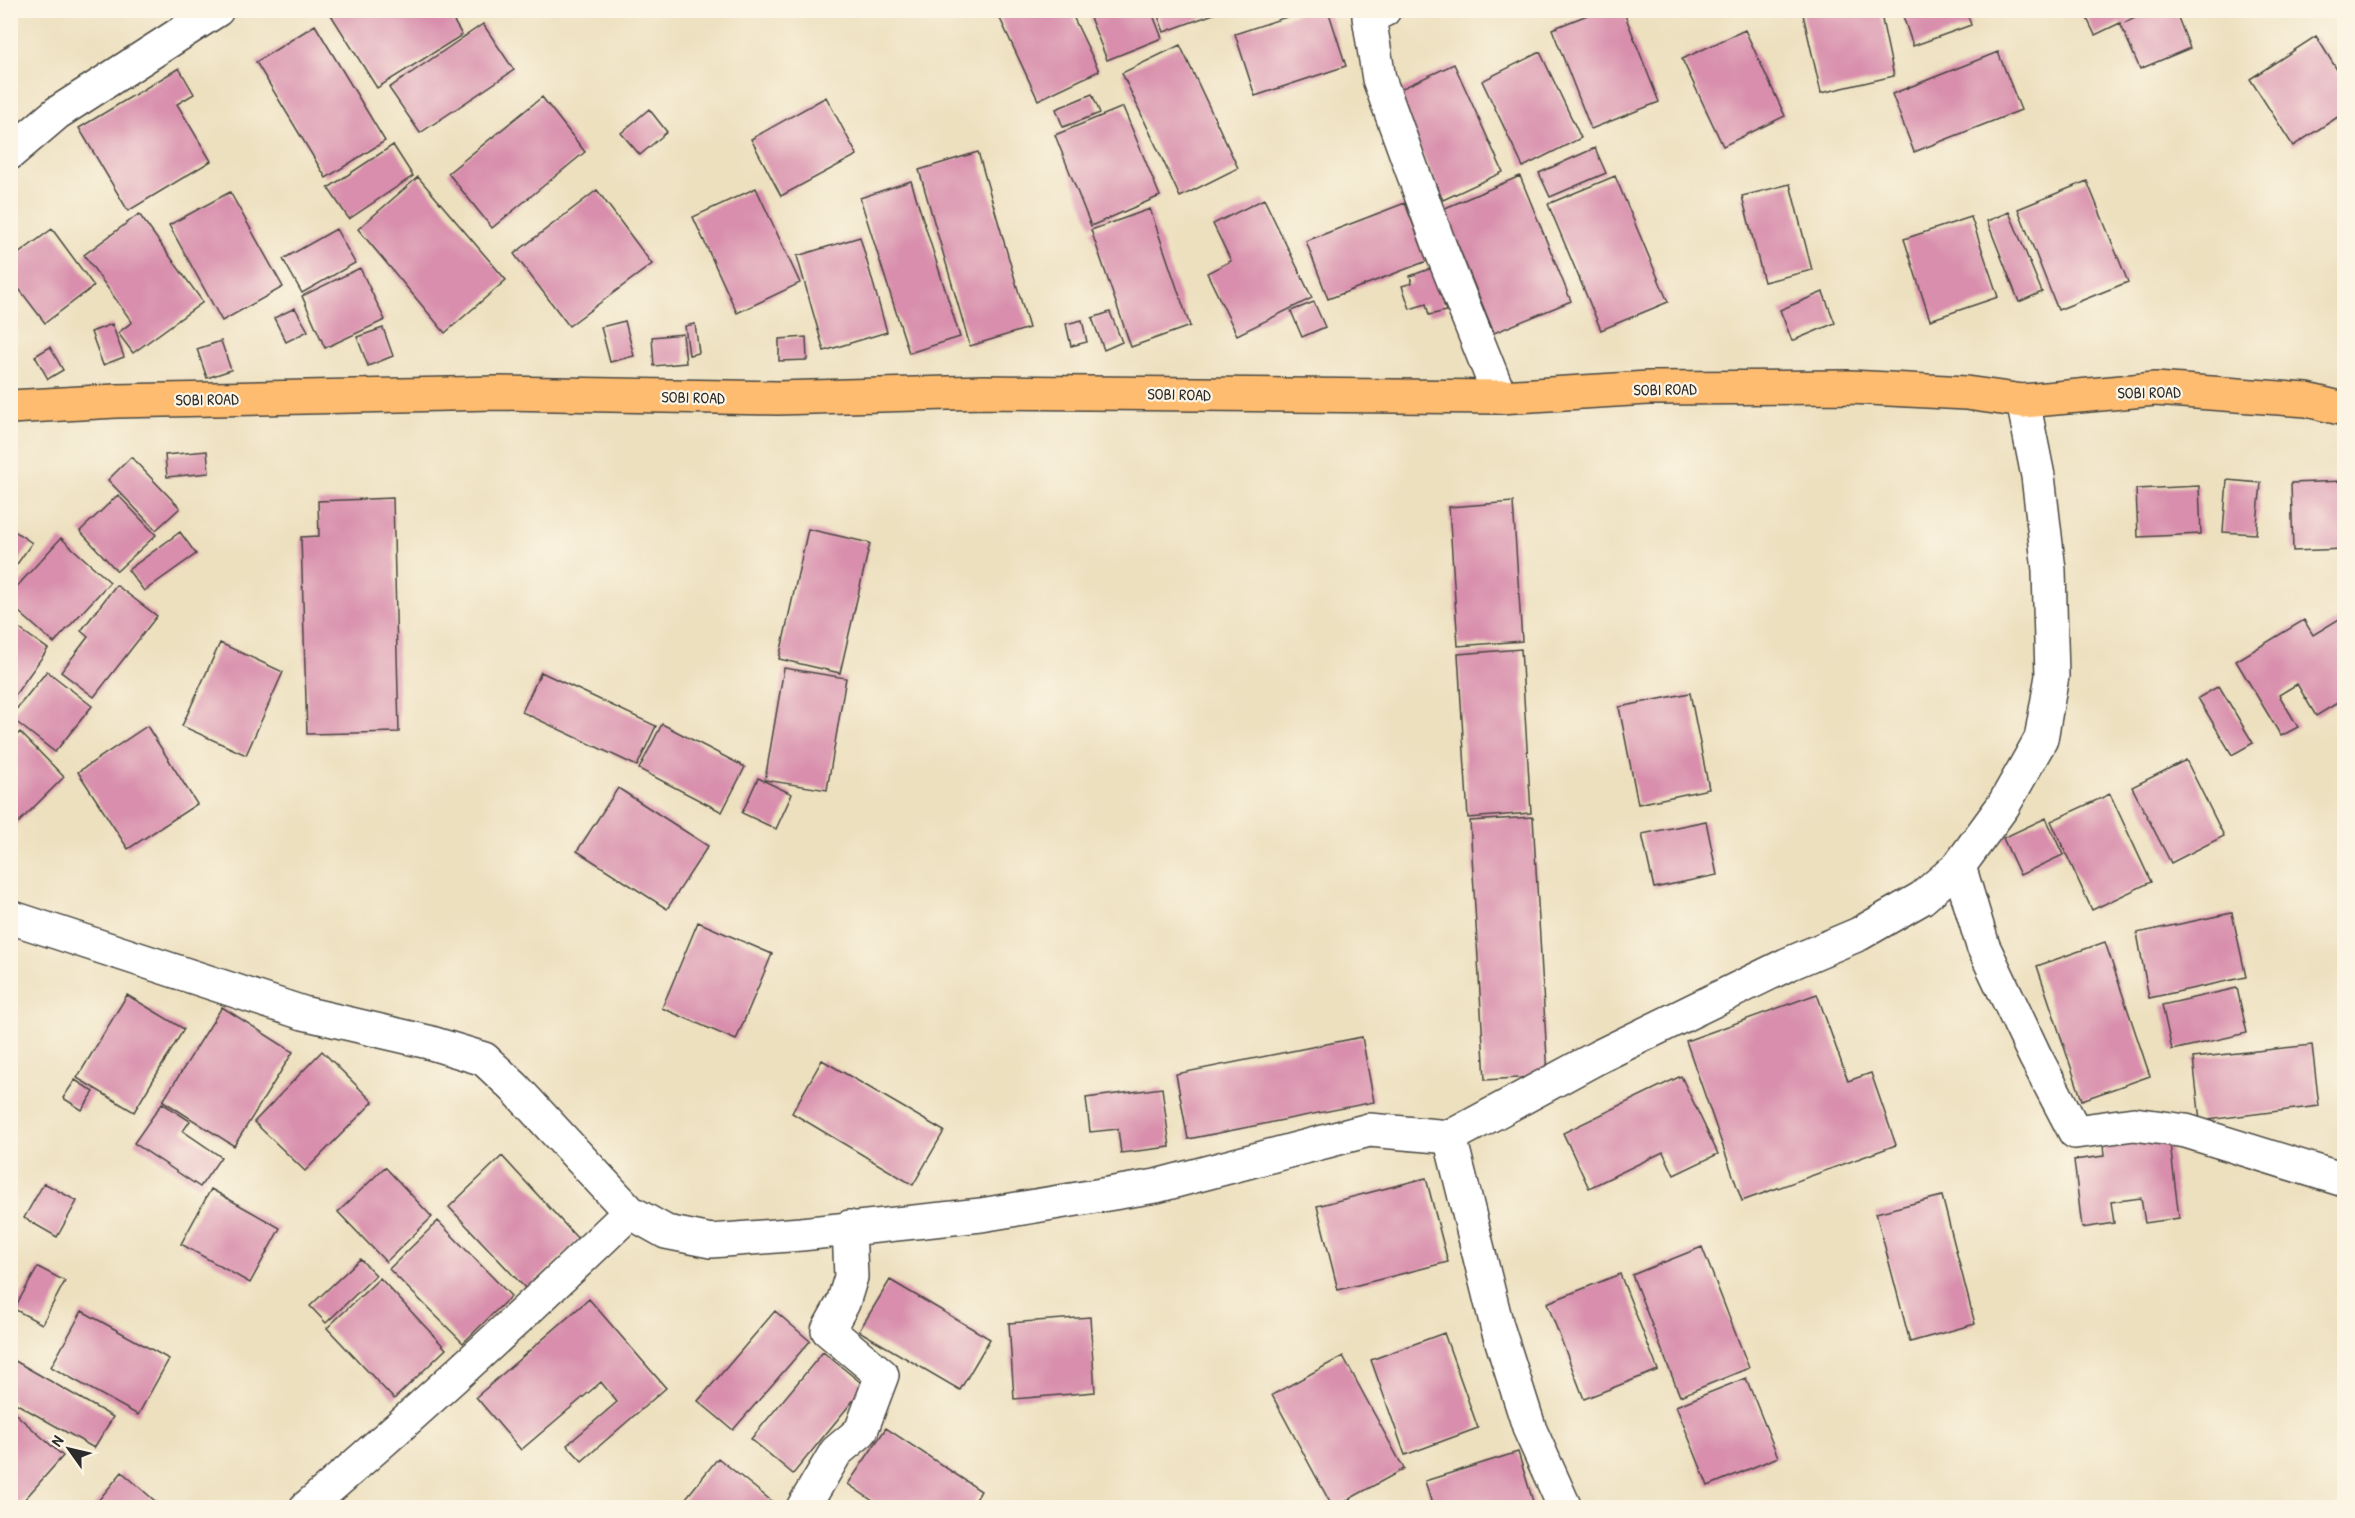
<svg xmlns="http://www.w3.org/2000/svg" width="2355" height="1518" viewBox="0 0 2355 1518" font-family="'Patrick Hand',sans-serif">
	<rect width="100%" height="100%" fill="#fcf5e5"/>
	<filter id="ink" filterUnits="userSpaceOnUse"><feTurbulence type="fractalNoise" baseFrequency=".0167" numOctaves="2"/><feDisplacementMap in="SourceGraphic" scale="12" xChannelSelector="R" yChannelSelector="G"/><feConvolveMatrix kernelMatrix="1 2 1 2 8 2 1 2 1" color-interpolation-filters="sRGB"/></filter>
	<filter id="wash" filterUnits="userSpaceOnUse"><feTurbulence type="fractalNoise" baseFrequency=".008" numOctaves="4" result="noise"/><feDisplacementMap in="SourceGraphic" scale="24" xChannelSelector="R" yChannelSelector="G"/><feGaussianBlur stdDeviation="1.35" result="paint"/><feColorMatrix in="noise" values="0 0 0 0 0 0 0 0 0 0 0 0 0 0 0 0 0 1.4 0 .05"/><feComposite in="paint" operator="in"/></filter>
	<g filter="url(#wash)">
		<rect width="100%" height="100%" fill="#ede0bf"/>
		<g id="blocks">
			<path fill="#d88eac" d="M338,10H464L452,18L462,35L377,88L331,15Z
				M996,10H1070L1099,71L1038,100Z
				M1087,10H1151L1162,38L1107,60Z
				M1156,10H1222V11L1164,32Z
				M1308,10H1328L1346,66L1255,96L1235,34Z
				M1600,10H1623L1659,102L1591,129L1552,29Z
				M1802,10H1880L1894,76L1821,93Z
				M1901,10H1966L1971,25L1913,46Z
				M2083,10H2147L2124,23L2152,10H2175L2190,48L2140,69L2120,23L2095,35Z
				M483,24L514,70L420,133L389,88Z
				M315,25L385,141L326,178L256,62Z
				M1745,30L1785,116L1723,146L1682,59Z
				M2316,36L2344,81V113L2293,146L2250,79Z
				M1180,45L1238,168L1180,197L1122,73Z
				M1540,52L1581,138L1523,167L1482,81Z
				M1998,52L2021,110L1914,152L1892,94Z
				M1454,64L1503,172L1443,200L1394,92Z
				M179,68L194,94L177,104L211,161L128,211L79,128Z
				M1092,94L1100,113L1063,127L1056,109Z
				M542,97L585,152L492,228L448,173Z
				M826,97L857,155L781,196L751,139Z
				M1123,107L1160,196L1091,226L1055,135Z
				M649,109L667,132L640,155L621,133Z
				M393,145L413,176L349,219L328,188Z
				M1595,148L1606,173L1550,197L1539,173Z
				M978,152L1029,328L970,346L919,170Z
				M1520,176L1571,301L1494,333L1443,209Z
				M1615,176L1668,302L1601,330L1548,204Z
				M418,177L506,280L445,333L358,229Z
				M911,181L960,337L909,353L860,198Z
				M2087,181L2128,282L2058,310L2018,209Z
				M1790,184L1812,270L1764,282L1742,196Z
				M756,188L800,283L737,313L693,217Z
				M597,190L652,264L569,326L514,254Z
				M230,192L283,287L222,321L169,225Z
				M1264,199L1312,298L1237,335L1207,273L1231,261L1213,224Z
				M1405,203L1427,261L1328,299L1306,241Z
				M1150,209L1190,326L1131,347L1091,230Z
				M2009,212L2042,292L2019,302L1987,221Z
				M139,214L203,302L133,353L118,333L132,322L84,255Z
				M1971,217L1998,297L1930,320L1904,239Z
				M52,229L94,286L45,323L10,277V260Z
				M336,229L355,263L302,293L283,259Z
				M860,237L887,332L824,351L797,256Z
				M360,268L385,320L325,348L302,296Z
				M1432,268L1446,311L1429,315L1426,304L1410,309L1402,286L1412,283L1410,276Z
				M1823,292L1835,323L1792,341L1780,310Z
				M1314,302L1325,327L1302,337L1291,311Z
				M295,308L308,331L286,342L274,318Z
				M1110,312L1122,342L1104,350L1092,318Z
				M1082,320L1087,342L1071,346L1066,324Z
				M625,321L634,356L610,362L601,327Z
				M112,324L124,357L103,365L91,332Z
				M695,324L699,353L689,355L685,326Z
				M383,328L393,356L368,366L357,337Z
				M683,334L686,363L654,366L652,337Z
				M806,337L807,360L779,361V339Z
				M221,341L231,370L207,378L197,349Z
				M50,347L63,370L48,379L35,356Z
				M207,451L209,473L167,477L165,455Z
				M131,457L180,508L156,530L108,480Z
				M2227,480L2261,483L2256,534L2223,532Z
				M2344,481V549L2293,551L2291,483Z
				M2199,486L2201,534L2138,537L2136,489Z
				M118,495L156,535L117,571L80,531Z
				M393,498L399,732L307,734L301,537L319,536L318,501Z
				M1513,502L1522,641L1458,646L1449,507Z
				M10,528L32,543L10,574Z
				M808,529L870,543L840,673L779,659Z
				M180,532L196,554L144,591L128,570Z
				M61,538L110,582L54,643L10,604V594Z
				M116,585L157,616L94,697L61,672L88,637L81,631Z
				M2344,616V699L2316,716L2297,684L2279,695L2298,727L2281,736L2236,661L2304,620L2313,635Z
				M10,622L48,649L10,702Z
				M220,643L283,672L246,755L182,726Z
				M1521,649L1531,813L1468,818L1458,654Z
				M784,668L846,678L827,790L765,780Z
				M47,671L92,706L55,752L10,717Z
				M541,672L656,726L637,766L522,712Z
				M2219,686L2253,743L2232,755L2198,698Z
				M1690,693L1709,789L1638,804L1619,707Z
				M662,724L745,767L722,812L639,769Z
				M147,726L197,804L128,849L78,772Z
				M20,732L64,777L16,825L10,820V742Z
				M2186,760L2224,836L2171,863L2132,787Z
				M758,778L792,794L776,829L742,813Z
				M618,788L708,846L667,909L577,851Z
				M2110,794L2151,882L2092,910L2051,821Z
				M1533,817L1548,1076L1485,1080L1470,821Z
				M2046,818L2063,855L2020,875L2003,838Z
				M1706,821L1717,875L1654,888L1642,834Z
				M2232,913L2246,977L2149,998L2137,933Z
				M698,922L772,954L736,1040L662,1008Z
				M2105,942L2150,1076L2082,1100L2037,966Z
				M2237,988L2247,1033L2172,1050L2162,1005Z
				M1817,994L1848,1081L1871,1073L1896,1145L1742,1201L1686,1041Z
				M127,995L184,1029L134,1112L77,1078Z
				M222,1007L293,1052L234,1146L163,1101Z
				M1362,1037L1374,1102L1188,1139L1176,1074Z
				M2312,1045L2319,1106L2200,1121L2193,1058Z
				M322,1051L373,1102L305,1171L254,1122Z
				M822,1060L944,1131L913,1185L792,1113Z
				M1681,1076L1718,1154L1674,1175L1663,1152L1589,1188L1563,1133Z
				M75,1080L94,1092L82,1110L63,1098Z
				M1162,1088L1170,1147L1121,1153L1118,1129L1090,1132L1086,1098Z
				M162,1103L190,1121L183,1131L221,1157L200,1187L134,1143Z
				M2169,1135L2179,1218L2145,1223L2141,1198L2111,1202L2114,1223L2082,1228L2074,1160L2104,1156L2103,1144Z
				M502,1156L579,1240L526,1289L449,1207Z
				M385,1167L432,1217L386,1262L338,1212Z
				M1426,1178L1448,1262L1338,1290L1317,1206Z
				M44,1183L77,1201L57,1237L24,1218Z
				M211,1189L280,1228L250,1283L181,1244Z
				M1942,1196L1975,1324L1910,1342L1876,1213Z
				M438,1221L511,1296L463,1343L389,1269Z
				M1702,1247L1749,1368L1680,1396L1632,1275Z
				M360,1259L376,1275L326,1323L310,1306Z
				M38,1267L65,1281L42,1324L14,1309Z
				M1620,1274L1658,1370L1584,1399L1547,1303Z
				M380,1278L446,1349L394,1399L327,1328Z
				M890,1280L990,1339L960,1390L859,1331Z
				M589,1299L666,1388L582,1461L567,1445L617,1402L601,1382L521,1450L476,1397Z
				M82,1311L169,1359L138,1415L51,1367Z
				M775,1311L810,1341L733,1430L698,1401Z
				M1090,1317L1095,1392L1014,1399L1009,1323Z
				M1444,1333L1478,1428L1405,1455L1371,1360Z
				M823,1352L865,1386L793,1474L751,1439Z
				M1343,1356L1404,1469L1333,1508L1272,1395Z
				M10,1358L113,1417L94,1448L10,1400Z
				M1746,1378L1778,1457L1708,1486L1676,1406Z
				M10,1409L63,1456L17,1508L10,1503Z
				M886,1428L981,1491L971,1508H883L848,1484Z
				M1518,1452L1535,1508H1433L1425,1481Z
				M718,1458L774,1503L770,1508H678Z
				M122,1472L163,1508H92Z"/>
		</g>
	</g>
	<g filter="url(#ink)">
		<use href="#blocks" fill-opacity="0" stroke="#484641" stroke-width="1.5"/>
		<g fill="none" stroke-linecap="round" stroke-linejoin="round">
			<defs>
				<path id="minor" d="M1384,10L1369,17L1379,79L1440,247L1500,397
					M10,153L57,113L217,10
					M1959,866L1983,946L2035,1056L2075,1132L2134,1124L2186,1131L2344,1180
					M10,917L303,1013L428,1042L484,1059L514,1087L630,1212
					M1450,1137L1497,1326L1530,1430L1565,1508
					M306,1508C417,1413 524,1314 630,1212L666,1232L711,1241L801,1234L981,1215L1156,1186L1369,1130L1450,1137L1598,1057L1786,965L1859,934L1922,898L1959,866L2003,806L2041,739L2052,676L2049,570L2038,476L2023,401
					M803,1508L836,1452L861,1431L882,1375L828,1330L843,1303L851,1277L849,1227"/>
				<path id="trunk" d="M10,407L116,401L496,393L778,398L983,392L1500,397L1648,388L1850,387L1966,393L2023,401L2155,389L2307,400L2344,409"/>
			</defs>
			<use href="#minor" stroke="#484641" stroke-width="36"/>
			<use href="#trunk" stroke="#484641" stroke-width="36"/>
			<use href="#minor" stroke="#fff" stroke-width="33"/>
			<use href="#trunk" stroke="#fdbc70" stroke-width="33"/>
		</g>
	</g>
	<g text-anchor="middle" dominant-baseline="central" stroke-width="4.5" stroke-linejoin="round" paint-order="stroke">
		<g font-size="16" fill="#2b2b2b" stroke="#fcf5e5">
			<text transform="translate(1665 389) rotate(-1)">SOBI ROAD</text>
			<text transform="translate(2149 392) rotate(-1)">SOBI ROAD</text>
			<text transform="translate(1179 394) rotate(1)">SOBI ROAD</text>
			<text transform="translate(693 397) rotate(1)">SOBI ROAD</text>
			<text transform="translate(207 399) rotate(-1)">SOBI ROAD</text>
		</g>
	</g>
	<rect width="2355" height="1518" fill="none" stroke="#fcf5e5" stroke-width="36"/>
	<g transform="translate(69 1449) rotate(304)" stroke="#fcf5e5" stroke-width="4.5" paint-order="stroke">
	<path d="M0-4.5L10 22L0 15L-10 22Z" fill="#2b2b2b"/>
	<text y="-9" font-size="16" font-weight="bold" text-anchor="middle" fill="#2b2b2b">N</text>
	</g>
</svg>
